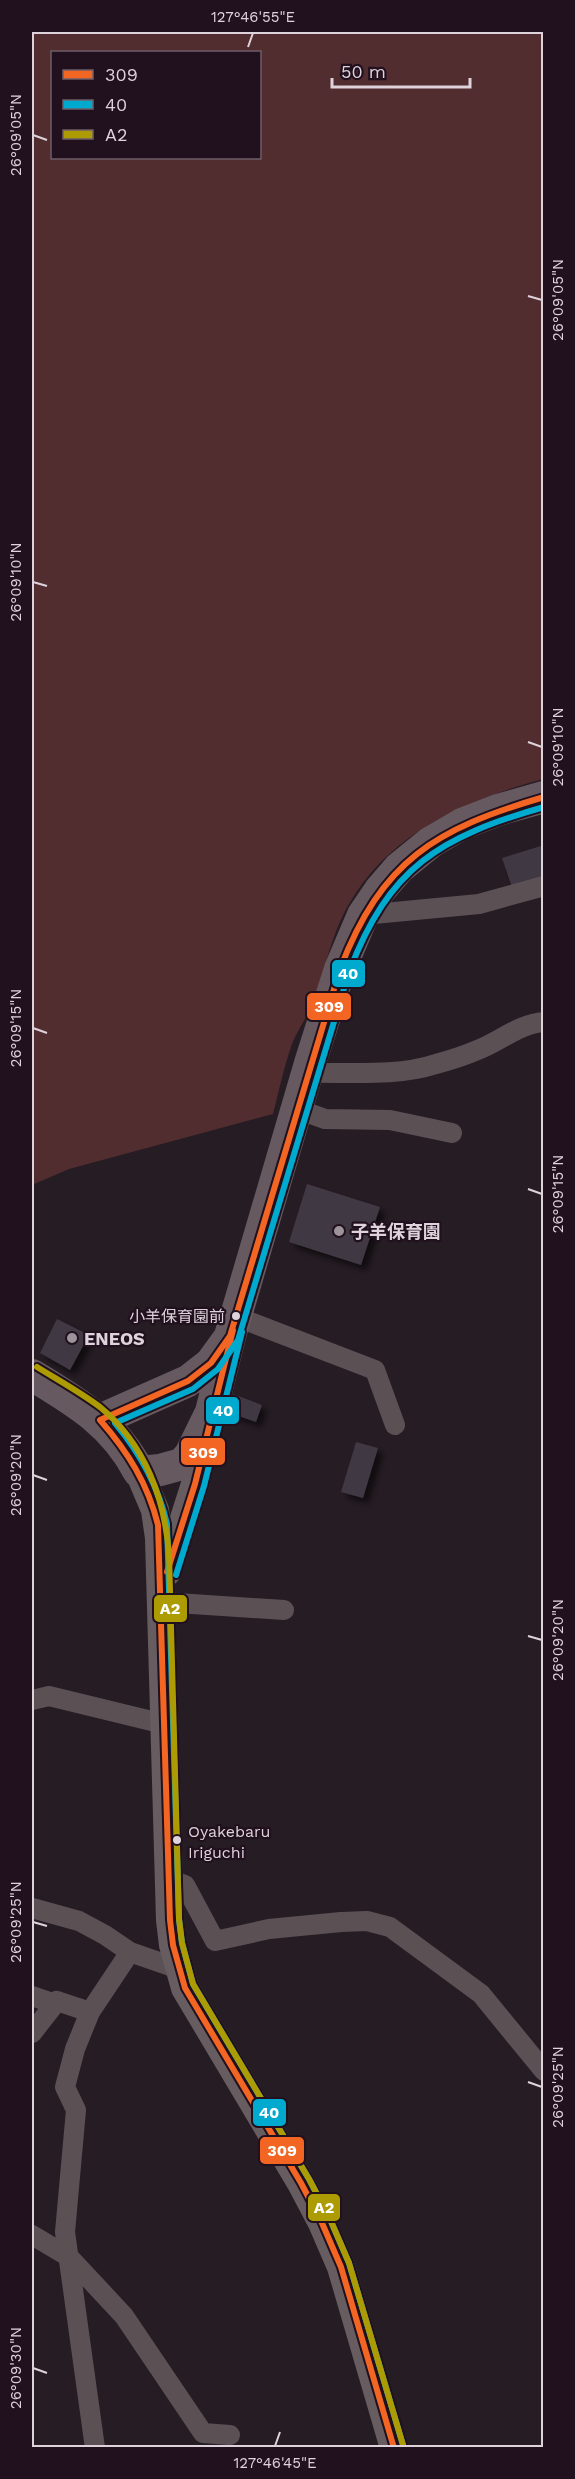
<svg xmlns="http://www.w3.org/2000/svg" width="575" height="2479" viewBox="0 0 575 2479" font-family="'Work Sans','Noto Sans JP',sans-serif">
	<defs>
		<filter id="shadow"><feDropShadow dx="5.5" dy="5.5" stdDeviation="3" flood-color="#0009"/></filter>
	</defs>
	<rect width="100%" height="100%" fill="#261d24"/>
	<path fill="#522d30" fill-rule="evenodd" d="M32,32H543V779C467,800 390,832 349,904C330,936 325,973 311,1007C306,1019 297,1031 292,1044C284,1066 279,1091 273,1114L69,1169L32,1185ZM52,52H260V158H52Z"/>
	<path fill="#413743" filter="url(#shadow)" d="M544,845V877L512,887L502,858Z
		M307,1184L380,1207L361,1265L289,1242Z
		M57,1319L89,1335L70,1370L40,1353Z
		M233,1394L262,1405L256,1422L227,1412Z
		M356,1442L378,1448L363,1498L341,1492Z"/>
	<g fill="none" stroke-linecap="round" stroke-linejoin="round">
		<path stroke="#5b5155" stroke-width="20" d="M363,915L479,904L544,886
			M307,1073C350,1072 396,1077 436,1064C451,1060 466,1055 480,1049C502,1040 519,1024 544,1022
			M297,1109L325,1119L390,1120L452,1133
			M237,1317L375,1370L395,1425
			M162,1602L284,1610
			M32,1700L49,1696L164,1724
			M169,1879L185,1885L215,1941L269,1929L341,1922L367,1921L390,1927L481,1994L544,2071
			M32,1908L79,1921L105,1935L130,1952L179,1969
			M32,1996L55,2004
			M32,2033L57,2001L90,2012
			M32,2235L69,2257L124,2316L203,2433L230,2435
			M95,2448L65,2232L76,2110L65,2087L75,2049L90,2012L130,1952"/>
		<path stroke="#675d61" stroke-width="28" d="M139,1472L155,1510L159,1538L170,1920L173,1945L185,1988L301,2183L322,2223L341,2267L394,2448
			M167,1572L195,1484L207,1432"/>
		<path stroke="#665a60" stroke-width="32" d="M32,1375C77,1402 114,1424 139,1472L160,1470L182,1464L190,1455L211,1412L230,1336L311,1060L340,969L363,915L380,890L399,868L431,842L462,824L498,810L544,797
			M100,1420L188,1381L211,1363L227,1341"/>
		<defs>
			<path id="bus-1" d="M167,1572L195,1484L233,1330
				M394,2448L341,2267L322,2223L301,2183L185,1988L173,1945L170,1920L158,1525C148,1484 128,1452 100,1420L188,1381L211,1363L230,1336L340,969C382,860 435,829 544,797"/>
			<path id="bus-2" d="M176,1575L204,1486L242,1332
				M403,2445L349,2263L330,2219L309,2179L193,1984L182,1943L179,1919L167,1524C158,1485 140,1453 115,1423L193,1389L218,1369L238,1340L349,972C389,867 439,837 544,807"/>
			<path id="bus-3" d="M37,1367C58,1380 80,1392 100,1407C145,1444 165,1499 169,1555L179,1919L182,1943L193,1984L309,2179L330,2219L349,2263L403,2445"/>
		</defs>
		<use href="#bus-1" stroke="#21101e" stroke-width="10"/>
		<use href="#bus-2" stroke="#21101e" stroke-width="10"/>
		<use href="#bus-3" stroke="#21101e" stroke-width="10"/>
		<use href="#bus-1" stroke="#f26522" stroke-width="6"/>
		<use href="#bus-2" stroke="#00a9ce" stroke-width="6"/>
		<use href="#bus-3" stroke="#ad9b03" stroke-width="6"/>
	</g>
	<path fill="none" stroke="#ded2db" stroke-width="2" d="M248,47L253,33M33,135L47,140M528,296L542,300M33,582L47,586M528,742L542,747M33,1028L47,1033M528,1189L542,1194M33,1475L47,1480M528,1636L542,1640M33,1922L47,1926M528,2082L542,2087M33,2368L47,2373M275,2446L280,2432"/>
	<g fill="#9e939b" stroke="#21101e" stroke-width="2">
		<circle cx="339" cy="1231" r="6"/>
		<circle cx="72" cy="1338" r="6"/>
	</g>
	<g fill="#ded2db" stroke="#21101e" stroke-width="2">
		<circle cx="236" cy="1316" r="5"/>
		<circle cx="177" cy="1840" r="5"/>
	</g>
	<g text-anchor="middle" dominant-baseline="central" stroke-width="4.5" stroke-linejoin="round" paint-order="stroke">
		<g font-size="16" fill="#ded2db" stroke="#21101e" text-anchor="end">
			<text x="225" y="1316">小羊保育園前</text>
			<text x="188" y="1831" text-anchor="start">Oyakebaru<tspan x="188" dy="21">Iriguchi</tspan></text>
		</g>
		<g font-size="18" font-weight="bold" fill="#ded2db" stroke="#21101e" text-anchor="start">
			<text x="351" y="1231">子羊保育園</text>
			<text x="84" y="1338">ENEOS</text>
		</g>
	</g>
	<g stroke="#21101e" stroke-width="2">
		<rect x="331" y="959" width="35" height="29" rx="6" fill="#00a9ce"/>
		<rect x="306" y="992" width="46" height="29" rx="6" fill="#f26522"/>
		<rect x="205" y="1396" width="35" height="29" rx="6" fill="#00a9ce"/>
		<rect x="180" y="1437" width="46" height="29" rx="6" fill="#f26522"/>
		<rect x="153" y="1594" width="35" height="29" rx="6" fill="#ad9b03"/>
		<rect x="252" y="2098" width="35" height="29" rx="6" fill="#00a9ce"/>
		<rect x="259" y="2136" width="46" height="29" rx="6" fill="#f26522"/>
		<rect x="307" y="2193" width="34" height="29" rx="6" fill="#ad9b03"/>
	</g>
	<g font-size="16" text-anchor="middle" font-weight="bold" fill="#fff">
		<text x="348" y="979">40</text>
		<text x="329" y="1012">309</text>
		<text x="223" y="1416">40</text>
		<text x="203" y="1458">309</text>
		<text x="170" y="1614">A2</text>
		<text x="269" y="2118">40</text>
		<text x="282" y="2156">309</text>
		<text x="324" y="2213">A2</text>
	</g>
	<rect width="575" height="2479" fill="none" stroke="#21101e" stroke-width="66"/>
	<rect x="51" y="51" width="210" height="108" fill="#21101e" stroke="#6d5e6a" stroke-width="1.5"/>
	<rect x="63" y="70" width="30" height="9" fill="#f26522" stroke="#6d5e6a" stroke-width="1.5"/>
	<text x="105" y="81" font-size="18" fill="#ded2db">309</text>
	<rect x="63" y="100" width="30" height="9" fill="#00a9ce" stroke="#6d5e6a" stroke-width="1.5"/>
	<text x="105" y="111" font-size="18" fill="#ded2db">40</text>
	<rect x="63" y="130" width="30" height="9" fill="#ad9b03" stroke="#6d5e6a" stroke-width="1.5"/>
	<text x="105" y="141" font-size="18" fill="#ded2db">A2</text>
	<path d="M332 78v9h138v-9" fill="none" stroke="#ded2db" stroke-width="3"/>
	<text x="341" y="78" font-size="18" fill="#ded2db" stroke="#21101e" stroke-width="4.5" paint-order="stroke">50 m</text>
	<rect x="33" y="33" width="509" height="2413" fill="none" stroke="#ded2db" stroke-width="2"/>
	<g font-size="15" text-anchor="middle" fill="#ded2db">
		<text x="253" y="22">127°46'55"E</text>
		<text transform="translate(16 135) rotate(-90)" y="5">26°09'05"N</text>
		<text transform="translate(558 300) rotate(-90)" y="5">26°09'05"N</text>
		<text transform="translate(16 582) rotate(-90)" y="5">26°09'10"N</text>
		<text transform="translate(558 747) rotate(-90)" y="5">26°09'10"N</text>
		<text transform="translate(16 1028) rotate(-90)" y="5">26°09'15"N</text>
		<text transform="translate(558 1194) rotate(-90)" y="5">26°09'15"N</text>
		<text transform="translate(16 1475) rotate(-90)" y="5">26°09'20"N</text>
		<text transform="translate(558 1640) rotate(-90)" y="5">26°09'20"N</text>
		<text transform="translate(16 1922) rotate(-90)" y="5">26°09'25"N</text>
		<text transform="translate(558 2087) rotate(-90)" y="5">26°09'25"N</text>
		<text transform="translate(16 2368) rotate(-90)" y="5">26°09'30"N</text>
		<text x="275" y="2468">127°46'45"E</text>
	</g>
</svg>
